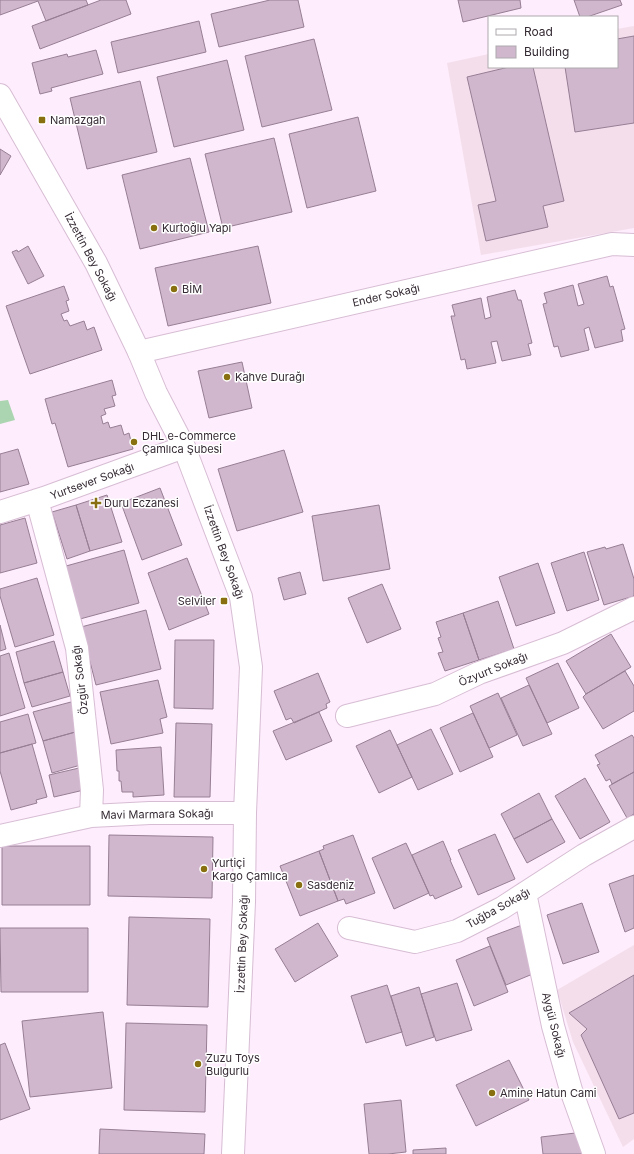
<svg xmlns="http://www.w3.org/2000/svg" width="634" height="1154" viewBox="0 0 634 1154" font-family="Inter,sans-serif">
	<rect width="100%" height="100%" fill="#feedfc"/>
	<path fill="#f4deec" d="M634,26V228L481,255L447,63L489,54V67H617V29Z
		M634,945V1139L623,1147L573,1042L557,990Z"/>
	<path fill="#abd5b0" d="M8,400L15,420L0,424V401Z"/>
	<path fill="#d0b7ce" stroke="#977e94" d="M0,0H86L88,5L46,21L38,1L0,15Z
		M101,0H126L131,14L40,49L32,26Z
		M270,0H298L304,27L219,47L211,14Z
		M458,0H520L521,8L463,22Z
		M574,0H620L622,5L587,17H580Z
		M199,21L206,52L118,73L111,42Z
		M634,36V123L575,132L565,67H617V39Z
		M314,39L332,110L262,127L245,56Z
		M96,50L103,74L51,88L52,91L40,94L32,63L67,54L68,57Z
		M227,60L244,130L174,147L157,77Z
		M509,67H533L564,201L543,206L548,227L486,241L478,205L496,201L467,77Z
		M140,81L157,152L87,169L70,98Z
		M358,117L376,191L307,208L289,134Z
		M274,138L292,212L223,228L205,154Z
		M0,149L11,156L0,175Z
		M190,158L209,232L140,249L122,175Z
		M28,246L44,276L28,284L12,252L17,250L18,252Z
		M258,246L271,303L168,326L155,268Z
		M607,276L610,287L613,286L625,329L621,330L623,341L595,348L589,327L584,329L589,350L561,357L558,346L554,347L543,304L547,303L544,293L573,285L578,306L584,304L578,284Z
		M64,286L69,300L66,301L69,311L61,314L64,321L67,320L70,326L84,321L87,330L94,327L102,350L30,374L6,306Z
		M515,290L518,300H521L532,343L528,344L531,355L502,361L497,341L491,342L496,363L467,369L465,359L461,360L451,316H455L452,305L481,298L485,319L491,317L487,297Z
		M242,362L252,408L209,418L198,371Z
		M112,380L116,395L112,396L115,406L104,409L106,414L101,416L103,424L108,422L110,428L121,425L124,435L129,433L133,449L68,467L55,423L52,424L45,399Z
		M18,449L29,484L0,492V454Z
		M284,450L303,512L237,531L218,469Z
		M160,488L182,545L142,560L121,503Z
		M107,495L122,542L90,551L76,505Z
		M76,505L90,551L67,559L52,512Z
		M379,505L390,569L323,581L312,516Z
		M25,518L37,563L0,573V525Z
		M623,544L634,579V596L604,605L587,552L605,547L606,549Z
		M124,550L139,603L80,619L66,566Z
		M584,552L599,600L567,611L551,563Z
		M187,558L209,614L169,630L148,573Z
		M538,563L555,613L516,626L499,577Z
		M300,572L306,594L284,600L278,578Z
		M37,578L54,635L15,647L0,596V589Z
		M382,584L401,629L367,643L348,598Z
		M498,601L514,649L479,660L463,613Z
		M146,610L161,669L96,685L81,627Z
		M463,613L479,660L445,671L438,653L443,652L438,638L441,637L436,622Z
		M0,625L6,649L0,651Z
		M611,634L631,667L586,694L566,661Z
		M175,640H214L213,709L174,708Z
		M54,641L63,672L24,683L16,652Z
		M9,653L25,708L0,716V656Z
		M558,663L579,708L547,723L526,678Z
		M625,671L634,686V711L603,729L583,697L586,694Z
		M63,672L70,696L32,707L24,683Z
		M318,673L330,702L326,704L327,708L294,723L291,718L286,720L274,691Z
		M158,680L167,717L160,719L163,733L111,744L100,692Z
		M529,685L552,734L523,746L501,698Z
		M498,693L517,735L489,748L470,706Z
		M71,702L79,731L43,741L33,712Z
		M319,712L332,741L286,760L273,731Z
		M473,713L493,757L460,772L440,728Z
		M28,714L36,743L0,753V722Z
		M176,723L212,724L210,797H174Z
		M431,729L453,774L418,790L397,745Z
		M390,730L412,777L379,793L356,746Z
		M79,731L88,763L52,773L43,741Z
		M632,735L634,738V772L612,784L610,779L606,781L597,765L600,764L595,755Z
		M32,744L47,797L36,800L37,803L11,810L0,771V753Z
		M161,747L164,795L133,797V792H122L121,781H119V771H117L116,750Z
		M79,768L84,790L54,797L49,775Z
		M634,772V814L627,818L609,786Z
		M585,778L610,822L580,839L555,796Z
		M539,793L552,819L514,839L501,814Z
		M552,819L565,842L527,863L514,839Z
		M495,834L515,879L478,895L458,850Z
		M109,835L213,837L212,898L108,896Z
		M353,835L375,893L346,904L344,899L338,901L319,851L324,849L323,846Z
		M443,841L451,860H450L462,887L435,899L433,895L430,896L412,855Z
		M406,843L429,893L394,909L372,858Z
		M2,846H90V905H2Z
		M319,851L338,901L300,916L280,866Z
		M634,875V928L625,932L609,884Z
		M582,903L599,952L563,964L547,915Z
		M129,917L210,919L208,1007L127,1005Z
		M318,923L338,956L295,982L275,949Z
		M522,925L540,971L506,985L487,938Z
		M0,928H88V992H1Z
		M490,946L508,992L474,1006L456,960Z
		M634,975V1113L619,1119L581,1035L587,1029L569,1013Z
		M457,983L472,1030L436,1041L421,994Z
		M387,985L402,1032L366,1043L351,996Z
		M419,987L434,1037L406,1046L391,996Z
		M103,1012L112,1088L30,1097L22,1021Z
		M126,1023L207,1025L205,1112L124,1110Z
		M5,1043L30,1109L0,1120V1045Z
		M509,1060L529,1100L476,1126L456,1085Z
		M401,1100L406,1152L388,1154H369L364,1104Z
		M100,1129L205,1134L204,1154H99Z
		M584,1132L587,1154H543L541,1137Z
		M446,1148V1154H413V1150Z"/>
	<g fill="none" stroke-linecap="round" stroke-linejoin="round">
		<defs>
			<path id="street" d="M139,352L612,244L634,245
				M37,500L77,648L92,790L91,816
				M0,512L44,498L184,447
				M347,716L435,694L479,673L563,643L634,608
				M0,836L91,816L150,813H245
				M525,893L553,1026L571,1090L594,1154
				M349,928L415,942L457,931L502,908L584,855L634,827"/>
			<path id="secondary" d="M0,95L96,263L139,352L156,393L184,447L241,597L251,667L245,813L244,902L233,1154"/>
		</defs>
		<use href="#street" stroke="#d7bdd4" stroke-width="24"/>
		<use href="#secondary" stroke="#d7bdd4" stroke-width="24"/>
		<use href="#street" stroke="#fff" stroke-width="22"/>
		<use href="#secondary" stroke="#fff" stroke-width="22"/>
	</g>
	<g fill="#887011" stroke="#fff" stroke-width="1.5">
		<rect x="38" y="116" width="8" height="8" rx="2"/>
		<circle cx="154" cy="228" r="4"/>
		<circle cx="174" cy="289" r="4"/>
		<circle cx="227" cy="377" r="4"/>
		<circle cx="134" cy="442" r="4"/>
		<path d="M94 497h4v4h4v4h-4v4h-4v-4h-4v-4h4z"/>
		<rect x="220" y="597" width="8" height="8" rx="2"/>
		<circle cx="204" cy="869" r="4"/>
		<circle cx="299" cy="885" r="4"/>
		<circle cx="198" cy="1064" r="4"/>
		<circle cx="492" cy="1093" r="4"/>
	</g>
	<g text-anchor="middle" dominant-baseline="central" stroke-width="3" stroke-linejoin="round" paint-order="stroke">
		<g font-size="11" fill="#342a33" stroke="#fff" text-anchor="start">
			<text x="50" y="120">Namazgah</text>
			<text x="162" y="228">Kurtoğlu Yapı</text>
			<text x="182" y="289">BİM</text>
			<text x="235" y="377">Kahve Durağı</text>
			<text x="142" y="436">DHL e-Commerce<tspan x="142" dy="13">Çamlıca Şubesi</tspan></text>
			<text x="104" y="503">Duru Eczanesi</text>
			<text x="216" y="601" text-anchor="end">Selviler</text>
			<text x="212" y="863">Yurtiçi<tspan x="212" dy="13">Kargo Çamlıca</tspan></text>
			<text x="307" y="885">Sasdeniz</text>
			<text x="206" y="1058">Zuzu Toys<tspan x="206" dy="13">Bulgurlu</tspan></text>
			<text x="500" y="1093">Amine Hatun Cami</text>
		</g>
		<g font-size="11" fill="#342a33" stroke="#fff">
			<text transform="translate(91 257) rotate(62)">İzzettin Bey Sokağı</text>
			<text transform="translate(386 295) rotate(-13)">Ender Sokağı</text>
			<text transform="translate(92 481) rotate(-20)">Yurtsever Sokağı</text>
			<text transform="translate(224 552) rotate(70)">İzzettin Bey Sokağı</text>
			<text transform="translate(493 669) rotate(-22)">Özyurt Sokağı</text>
			<text transform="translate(80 680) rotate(-97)">Özgür Sokağı</text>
			<text transform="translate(157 814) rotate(-1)">Mavi Marmara Sokağı</text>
			<text transform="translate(498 908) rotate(-29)">Tuğba Sokağı</text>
			<text transform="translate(242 944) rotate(-88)">İzzettin Bey Sokağı</text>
			<text transform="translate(554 1025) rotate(76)">Aygül Sokağı</text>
		</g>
	</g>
	<rect x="488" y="16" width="130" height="52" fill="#ffffff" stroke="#aeaaad"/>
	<rect x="496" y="29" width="20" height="6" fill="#ffffff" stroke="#aeaaad"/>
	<text x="524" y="36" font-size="12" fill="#342a33">Road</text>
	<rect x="496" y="46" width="20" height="12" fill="#d0b7ce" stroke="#aeaaad"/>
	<text x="524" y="56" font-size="12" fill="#342a33">Building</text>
</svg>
